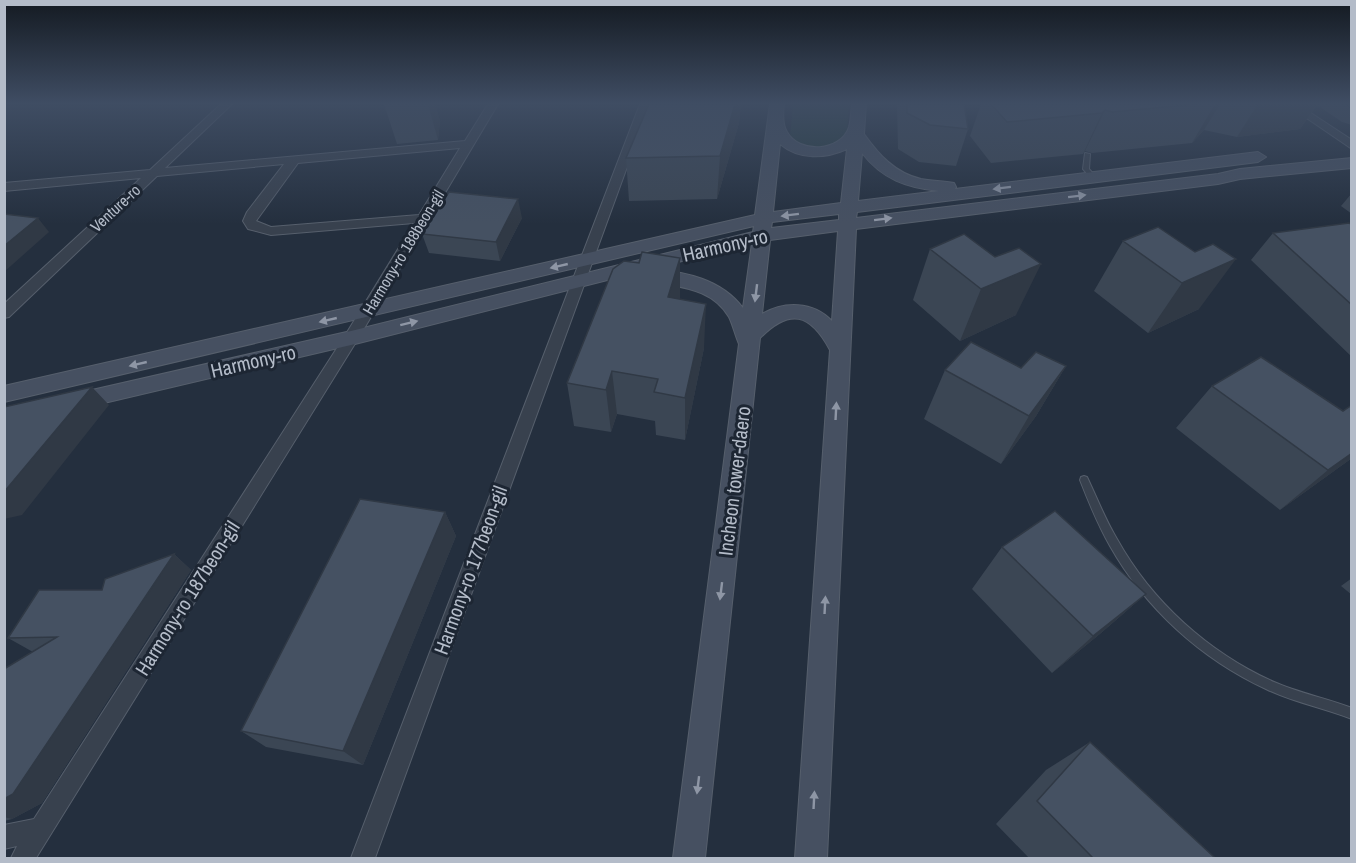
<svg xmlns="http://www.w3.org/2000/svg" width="1356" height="863" viewBox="0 0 1356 863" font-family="'Archivo Narrow',sans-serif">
	<rect width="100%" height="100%" fill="#242f3e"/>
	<path fill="#263c3f" d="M793,104H849L847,135C844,138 840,143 836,145C822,152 800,147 790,137Z"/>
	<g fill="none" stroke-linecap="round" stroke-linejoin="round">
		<defs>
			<path id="lane" d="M1085,153L1090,154L1089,169L1096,177L1095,178H1091L1083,169Z
				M1084,476L1087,477C1097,498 1105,519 1117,539C1152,602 1209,653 1274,682C1299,693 1326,698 1352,708V719C1323,708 1293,702 1266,689C1201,659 1145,608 1110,546C1098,525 1089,503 1080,480L1081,477Z"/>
			<path id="street" d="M221,104H232L165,168L465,141L488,104H498L356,342L36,858H11L17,846L4,849V825L34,819L346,334L414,223L271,235L248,229L243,221L247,212L284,164L157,176L9,317L4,318V304L141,178L4,191V183L150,170ZM460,148L419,215L271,227L256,221L298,163Z
				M640,104H650L375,858H351Z
				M1286,104H1297L1352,140V149Z"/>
			<path id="secondary" d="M770,104H784C783,112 782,124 787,132C799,154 841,152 849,127C851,120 851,111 852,104H866L864,134C879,155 895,173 921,179C932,181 943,181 954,183L956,187L955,189L1258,152L1266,157L1258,162L857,212L856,218L1218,174L1240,169L1352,158V168L1240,179L1218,184L856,229L827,858H795L830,350C810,313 790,308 760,338L705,858H673L739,344C735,335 733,325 729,317C710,285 674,288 643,279L641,275L643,271L351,345L70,411L62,409L59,403L62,397L70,395L351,331L753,232L754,226L4,402V386L755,215ZM780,144C799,160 825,159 847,149L841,203L773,212ZM862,153C882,179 907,188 939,191L858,201ZM839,214V220L771,228L772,222ZM838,231L832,321C813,301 784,301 762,314L770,240ZM752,243L743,308C721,279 686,272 651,269Z"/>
		</defs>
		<use href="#lane" stroke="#565f6c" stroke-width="2"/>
		<use href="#street" stroke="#565f6c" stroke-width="2"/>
		<use href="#secondary" stroke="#565f6c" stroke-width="2"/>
		<use href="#lane" fill="#38414e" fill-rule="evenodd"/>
		<use href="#street" fill="#38414e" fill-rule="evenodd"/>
		<use href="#secondary" fill="#465061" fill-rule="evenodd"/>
	</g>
	<path fill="#3b4654" d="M384,104H435L440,121L438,140L397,144Z
		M649,104H741L739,123L717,199L629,201L626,158Z
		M897,104H964L968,129L956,166L919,162L898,149Z
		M981,104H1352V125L1342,122L1317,105L1300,129L1237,137L1204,130L1192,143L1092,153L1085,151L1083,154L991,163L970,136Z
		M1352,193V214L1341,206Z
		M522,218L500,261L429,253L422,234Z
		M1352,225V357L1251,260L1273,233Z
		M1158,227L1199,309L1148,333L1094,291L1123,241Z
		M930,249L1016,315L960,341L913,300Z
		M680,299L704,348L685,440L656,435L655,421L617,414L611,432L574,426L567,383Z
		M1066,366L1036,416L1001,464L924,419L945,370Z
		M1212,386L1343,411L1352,405V458L1280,510L1176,428Z
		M445,512L456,536L363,765L266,747L241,731Z
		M1002,547L1146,594L1101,633L1052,673L972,589Z
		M174,554L191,570L42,803L12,819L4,821V669L33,652L8,638Z
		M1352,578V595L1341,586Z
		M1090,742L1213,858H1029L996,824L1046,770Z"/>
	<path fill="#303945" d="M428,104H435L440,121L438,140Z
		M735,104H741L739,123L717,199L720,156Z
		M1215,104H1220L1204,130L1192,143Z
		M1258,104H1317L1300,129L1237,137Z
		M1105,110L1085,151L1083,154L1102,113Z
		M518,199L522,218L500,261L496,242Z
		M38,218L49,232L4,272V246Z
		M680,258V302L668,297Z
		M1236,259L1199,309L1148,333L1182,283Z
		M1041,264L1016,315L960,341L981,289Z
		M706,304L704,348L685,440V398Z
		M1066,366L1036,416L1001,464L1029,416Z
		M612,371L617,414L611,432L606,390Z
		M92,387L109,405L22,515L4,519V492Z
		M1352,453V458L1280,510L1328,470Z
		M445,512L456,536L363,765L343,751Z
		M174,554L191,570L42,803L12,819L4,817V799Z
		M1146,594L1101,633L1052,673L1093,636Z"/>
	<path fill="#455162" stroke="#303945" stroke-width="1.5" d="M649,104H735L720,156L626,158Z
		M907,104H964L968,129L930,125L907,113Z
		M991,104H1197L1112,112L1105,110L1102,113L1007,122Z
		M1345,104H1352V108Z
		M449,192L518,199L496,242L422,234Z
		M4,214L38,218L4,246Z
		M1349,223L1352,225V305L1273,233Z
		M1158,227L1195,252L1213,244L1236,259L1182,283L1123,241Z
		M964,234L995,257L1019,248L1041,264L981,289L930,249Z
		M642,252L680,258L668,297L706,304L685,398L654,392L658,379L612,371L606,390L567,383L613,269L624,261L639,263Z
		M971,342L1021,368L1036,352L1066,366L1029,416L945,370Z
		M1261,357L1343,411L1352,405V453L1328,470L1212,386Z
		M92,387L4,492V407Z
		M360,499L445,512L343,751L241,731Z
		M1055,511L1146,594L1093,636L1002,547Z
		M174,554L13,794L4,799V669L57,637L8,638L39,590H102L105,579Z
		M1090,742L1214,857L1213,858H1093L1037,801Z"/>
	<defs><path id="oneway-solid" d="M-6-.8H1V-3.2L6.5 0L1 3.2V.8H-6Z" transform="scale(1.5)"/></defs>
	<g fill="#8e96a5">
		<use href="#oneway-solid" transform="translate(1002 188) rotate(173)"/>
		<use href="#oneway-solid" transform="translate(1077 196) rotate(-7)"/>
		<use href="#oneway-solid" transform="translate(790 215) rotate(173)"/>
		<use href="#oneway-solid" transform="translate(883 219) rotate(-7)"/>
		<use href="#oneway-solid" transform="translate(559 266) rotate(167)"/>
		<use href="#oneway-solid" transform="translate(756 293) rotate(97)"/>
		<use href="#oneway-solid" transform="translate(328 320) rotate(167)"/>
		<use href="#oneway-solid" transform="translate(409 323) rotate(-14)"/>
		<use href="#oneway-solid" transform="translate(138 364) rotate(167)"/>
		<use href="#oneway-solid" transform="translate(836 411) rotate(-87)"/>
		<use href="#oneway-solid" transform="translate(721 591) rotate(97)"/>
		<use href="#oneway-solid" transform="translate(825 605) rotate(-87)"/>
		<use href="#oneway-solid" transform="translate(698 785) rotate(97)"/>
		<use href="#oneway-solid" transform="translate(814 800) rotate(-87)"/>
	</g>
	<linearGradient id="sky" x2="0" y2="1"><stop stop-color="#141a22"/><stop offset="0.46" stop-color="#3f4d63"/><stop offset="1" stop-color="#3f4d63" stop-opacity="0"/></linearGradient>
	<rect width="1356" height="224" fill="url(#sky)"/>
	<g text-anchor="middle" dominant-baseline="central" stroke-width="6" stroke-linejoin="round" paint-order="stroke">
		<g font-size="16" fill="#b4bcc9" stroke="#1d2633">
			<text transform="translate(115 208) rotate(-43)">Venture-ro</text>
			<text transform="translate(403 252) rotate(-59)">Harmony-ro 188beon-gil</text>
		</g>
		<g font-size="20" fill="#b4bcc9" stroke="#1d2633">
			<text transform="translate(725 245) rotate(-13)">Harmony-ro</text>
			<text transform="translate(253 361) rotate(-13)">Harmony-ro</text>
			<text transform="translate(734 481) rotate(-83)">Incheon tower-daero</text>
			<text transform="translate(470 570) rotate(-70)">Harmony-ro 177beon-gil</text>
			<text transform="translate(187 598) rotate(-58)">Harmony-ro 187beon-gil</text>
		</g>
	</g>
	<rect width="1356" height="863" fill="none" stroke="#b4bcc9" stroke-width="12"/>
</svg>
